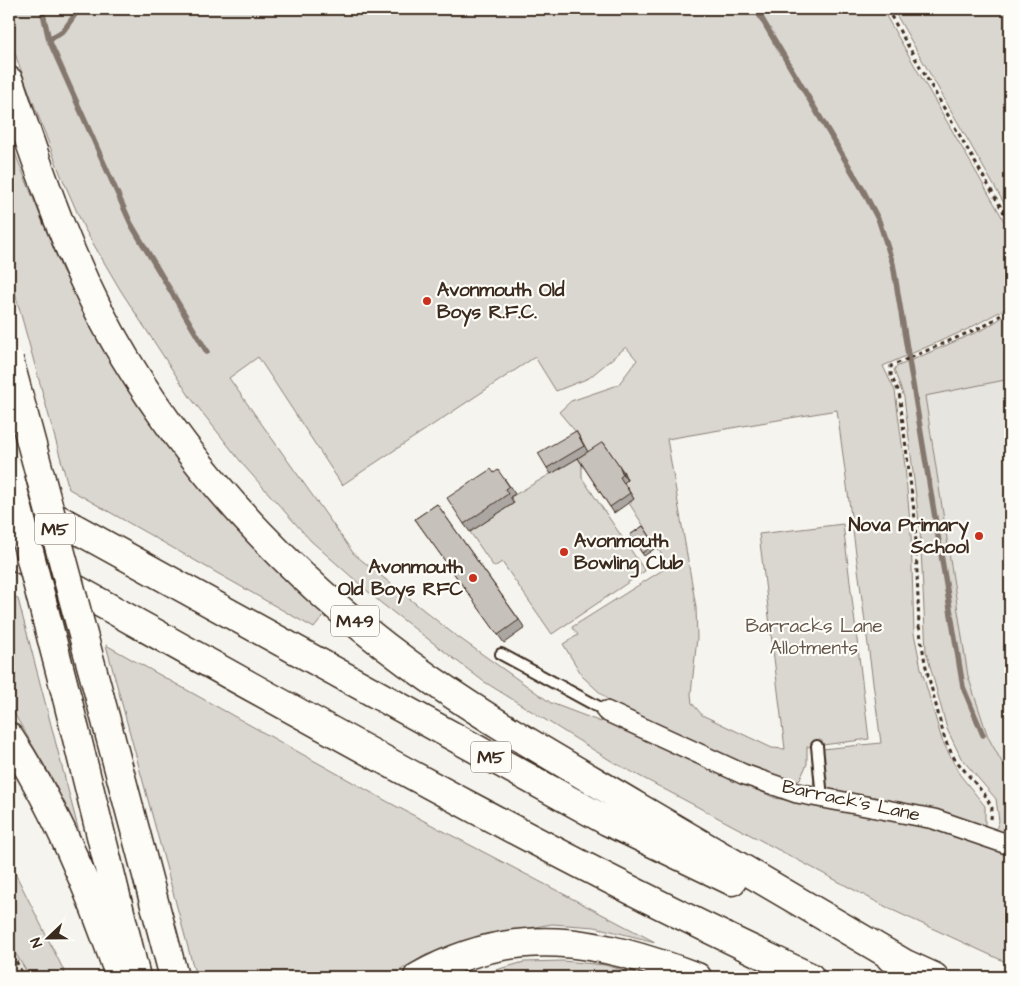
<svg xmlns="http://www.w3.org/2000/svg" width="1019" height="986" viewBox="0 0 1019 986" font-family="'Architects Daughter',sans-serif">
	<rect width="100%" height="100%" fill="#f5f4ee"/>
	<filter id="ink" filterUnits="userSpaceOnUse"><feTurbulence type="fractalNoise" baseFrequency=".02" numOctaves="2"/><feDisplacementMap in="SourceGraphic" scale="10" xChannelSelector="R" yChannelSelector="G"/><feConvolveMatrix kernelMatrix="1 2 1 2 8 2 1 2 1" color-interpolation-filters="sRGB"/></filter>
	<g filter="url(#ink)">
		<path fill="#e7e5df" d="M1010,379V777L988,737L968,676L925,395Z
			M9,943L30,977H9Z"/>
		<path fill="#dad6d0" stroke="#8a8077" d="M9,9H882L1002,217L1010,235V306L968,329L883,366L895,391L905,466L911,534L914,633L921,668L942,740L960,775L985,806V826L930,811L813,791L815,755L822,749L881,743L837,410L667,439L696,607L697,638L691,694L692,703L702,715L772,748L785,749L759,534L843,524L869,739L807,747V764L800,779L793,782L761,771L610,702L583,677L563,644L578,635L572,627L669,566L629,503L634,499L624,483L627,480L582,464V478L645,571L552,634L502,562L494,567L470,532L514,503L511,497L588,452L580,437L559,412L571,401L618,385L637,360L626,347L589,378L556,391L535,357L342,485L258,357L229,378L354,554L451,632L551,703L601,722L604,717L775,798L928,828L986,845L1010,856V964L890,909L613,762L483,681L381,603L311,541L245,467L190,397L121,291L84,228L60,173L19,65L9,36Z
			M893,9H1010V215L1005,205Z
			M9,138L62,270L127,383L326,613L314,628L69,489L9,271Z
			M1010,312V379L925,396L968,676L988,737L1010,777V837L995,832L999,821L996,799L961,758L947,729L926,651L920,530L904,397L894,370L896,367L986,328Z
			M9,594L18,599L83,847L53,780L9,705Z
			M106,645L390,803L655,942L595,927L552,924L473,938L426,955L389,977H196Z
			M9,861L64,971L66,977H30L9,943Z
			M563,961L605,965L646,977H471L524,962Z"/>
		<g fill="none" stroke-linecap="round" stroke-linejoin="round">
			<path stroke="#84786e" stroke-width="5.5" d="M42,9L49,40L64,30L79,9
				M756,9L863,190L879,221L893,264L963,687L983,735
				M49,40L131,224L207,352"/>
			<defs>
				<path id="service" d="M501,654L606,711
					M817,746L822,798"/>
				<path id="minor" d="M606,711L743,774L797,793L934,819L1010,845"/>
				<path id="motorway" d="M9,81C41,175 73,273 125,358C202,485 308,594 430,679C496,725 567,765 636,806C726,859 817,912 907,965
					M9,492L607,821L732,881
					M9,552C273,698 536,850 810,977
					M67,698L136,977
					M100,698L174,977
					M9,737C55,806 93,898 120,977
					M890,957L934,977
					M418,977C516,922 598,940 697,977"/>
			</defs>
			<use href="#service" stroke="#3b2a1e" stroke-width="14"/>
			<use href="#minor" stroke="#3b2a1e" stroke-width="22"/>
			<use href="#motorway" stroke="#3b2a1e" stroke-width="31"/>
			<path stroke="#3b2a1e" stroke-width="3" stroke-dasharray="4 4" stroke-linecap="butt" d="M887,9L1010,223
				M991,819L992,808L985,795L954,758L945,740L925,663L919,626L915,519L899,392L891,376V366L986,325L1010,309
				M9,947L24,977"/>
			<use href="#service" stroke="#fdfcf7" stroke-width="10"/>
			<use href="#minor" stroke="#fdfcf7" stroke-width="19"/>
			<use href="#motorway" stroke="#fdfcf7" stroke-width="28"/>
			<defs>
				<path id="motorway-bridge" d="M9,360L100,698
					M9,474L67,698"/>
			</defs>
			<use href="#motorway-bridge" stroke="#3b2a1e" stroke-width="31" stroke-linecap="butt"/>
			<use href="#motorway-bridge" stroke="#fdfcf7" stroke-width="28"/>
		</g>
		<path fill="#aba6a1" stroke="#3b2a1e" d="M576,431L588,452L623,471L627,480L624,483L634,499L614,513L578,458L585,454L551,474L547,468Z
			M504,478L515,494L510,497L514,503L470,532L464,524Z
			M437,504L525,628L504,643L415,519Z
			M643,526L657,547L644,556L630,535Z"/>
		<path fill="#8b8783" stroke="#3b2a1e" d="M603,442L623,471L627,480L623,475Z"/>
		<path fill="#c7c1bb" stroke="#3b2a1e" d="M576,431L584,446L547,468L538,453Z
			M603,442L619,465L623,475L620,477L630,493L610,507L578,458Z
			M491,469L494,473L498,470L509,486L505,489L508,494L464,524L447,498Z
			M437,504L519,620L498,635L415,519Z
			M643,526L655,544L642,553L630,535Z"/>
	</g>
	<g fill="#c8321e" stroke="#fdfcf7" stroke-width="2">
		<circle cx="427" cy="301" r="5"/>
		<circle cx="979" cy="536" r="5"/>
		<circle cx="564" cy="552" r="5"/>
		<circle cx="473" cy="578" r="5"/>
	</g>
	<g text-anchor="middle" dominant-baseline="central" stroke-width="4.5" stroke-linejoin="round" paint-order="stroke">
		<g fill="#fdfcf7" stroke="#75695f" stroke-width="1">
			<rect x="35" y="513.5" width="40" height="31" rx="4"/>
			<rect x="331" y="605.5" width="48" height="31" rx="4"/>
			<rect x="471" y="741.5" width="40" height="31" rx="4"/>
		</g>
		<g font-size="18" font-weight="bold" fill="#3b2a1e">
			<text x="55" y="529">M5</text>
			<text x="355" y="621">M49</text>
			<text x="491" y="757">M5</text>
		</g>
		<g font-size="19" font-weight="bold" fill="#3b2a1e" stroke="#fdfcf7" text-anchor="start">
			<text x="437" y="290">Avonmouth Old<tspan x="437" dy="22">Boys R.F.C.</tspan></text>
			<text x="969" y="525" text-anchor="end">Nova Primary<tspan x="969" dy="22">School</tspan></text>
			<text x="574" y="541">Avonmouth<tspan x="574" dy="22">Bowling Club</tspan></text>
			<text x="463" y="567" text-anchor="end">Avonmouth<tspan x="463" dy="22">Old Boys RFC</tspan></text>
		</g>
		<g font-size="19" fill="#63554a" stroke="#fdfcf7">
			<text x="814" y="626">Barracks Lane<tspan x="814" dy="22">Allotments</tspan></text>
		</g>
		<g font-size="19" fill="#3b2a1e" stroke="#fdfcf7">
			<text transform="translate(851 801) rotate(12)">Barrack's Lane</text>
		</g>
	</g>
	<rect width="1019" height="986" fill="none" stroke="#fdfcf7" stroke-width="30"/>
	<rect x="15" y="15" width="989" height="956" fill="none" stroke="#3b2a1e" stroke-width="2" filter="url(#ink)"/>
	<g transform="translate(48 938) rotate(248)" stroke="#fdfcf7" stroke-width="4" paint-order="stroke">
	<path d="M0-4L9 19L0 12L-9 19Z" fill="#3b2a1e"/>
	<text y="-8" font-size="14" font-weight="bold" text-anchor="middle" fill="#3b2a1e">N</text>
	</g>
</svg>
